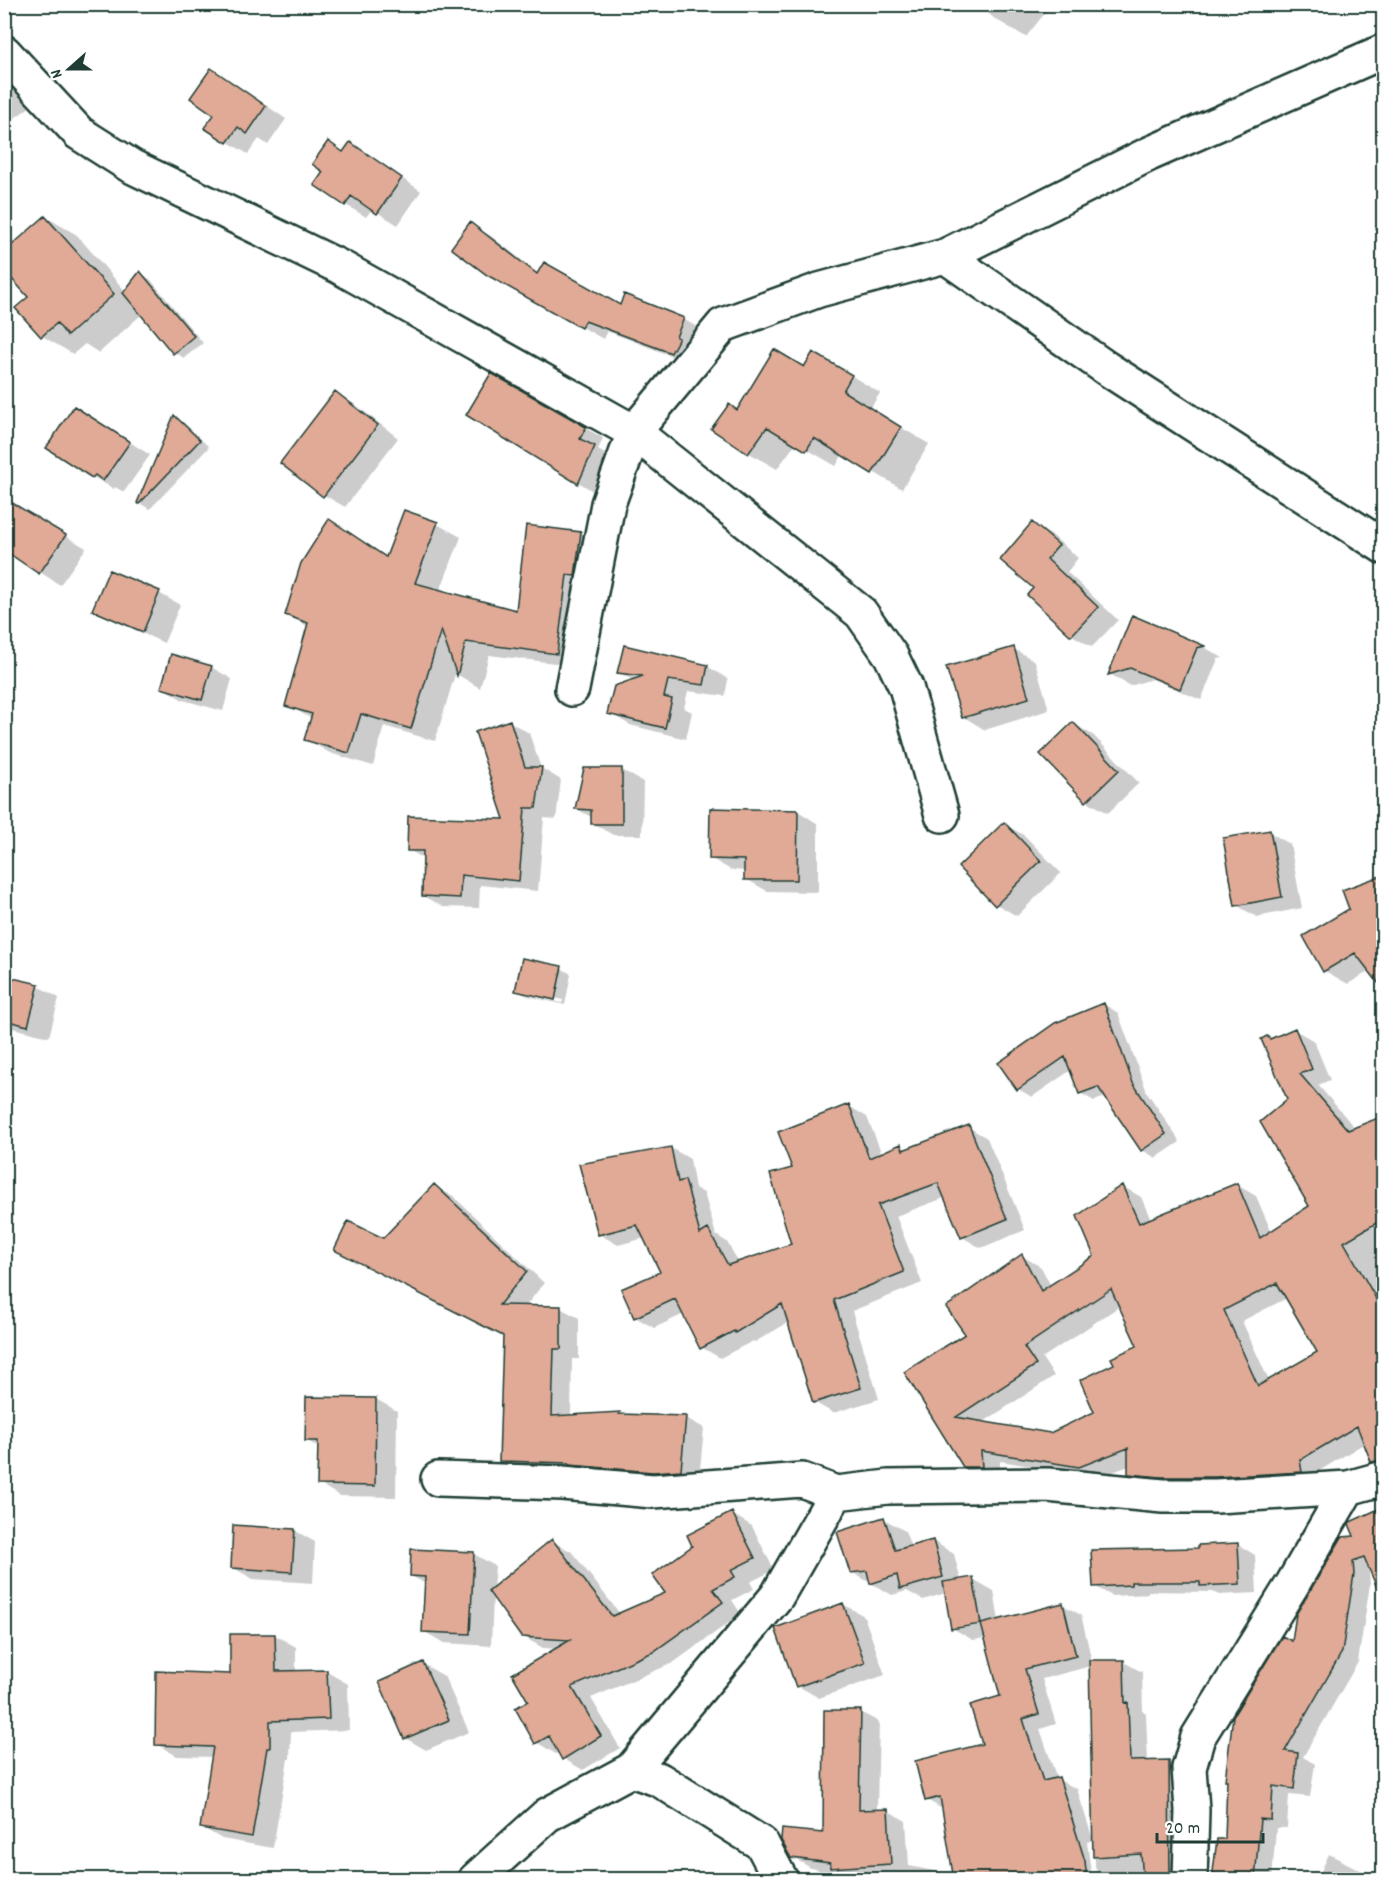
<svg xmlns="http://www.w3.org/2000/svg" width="1388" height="1884" viewBox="0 0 1388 1884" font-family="Dekko,sans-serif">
	<rect width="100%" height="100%" fill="#fff"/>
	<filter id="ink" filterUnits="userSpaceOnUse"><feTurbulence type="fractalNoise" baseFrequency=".0167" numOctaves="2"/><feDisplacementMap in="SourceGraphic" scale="12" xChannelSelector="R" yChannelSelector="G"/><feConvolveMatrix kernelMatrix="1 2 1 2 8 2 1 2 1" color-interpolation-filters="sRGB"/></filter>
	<g filter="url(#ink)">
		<path fill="#0003" fill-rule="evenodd" d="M977,4H1052L1026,37L995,19Z
			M211,70L232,82L286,119L268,145L259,139L248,154L228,142L216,114Z
			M4,72L31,106L4,126Z
			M328,143L345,153L351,144L421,191L398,225L372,209L366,217L346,205L325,171Z
			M46,217L77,235L126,292L140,273L150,279L203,343L184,358L174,352L142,314L99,353L85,344L73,354L42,336L30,297Z
			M470,224L491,236L539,274L621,307L683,319L704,331L692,364L607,331L603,339L488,274Z
			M805,369L842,370L880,393L870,409L929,444L902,489L843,454L836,466L796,443L777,469L749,453L738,411Z
			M491,375L603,438L598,450L612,458L596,493L468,414Z
			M335,393L356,405L398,438L345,507L324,495Z
			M174,417L184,423L209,447L150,509L139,503Z
			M95,420L150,455L124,492L115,487L114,489L93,477Z
			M35,518L86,548L60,585L4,549Z
			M437,524L461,537L440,591L517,612L581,533L604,547L580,666L489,655L480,688L458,675L456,671L435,741L384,726L373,766L330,753L306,739L312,719L287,705L309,627L286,614L353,535L388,558Z
			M1032,524L1053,536L1078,558L1067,572L1118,620L1092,647L1072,635L1035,588Z
			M159,593L180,605L164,643L115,621L94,609Z
			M1133,617L1204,647L1223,658L1218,659L1201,700L1152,679L1130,686L1110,674Z
			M1014,649L1035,661L1049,710L985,730L964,717Z
			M707,666L728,679L725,696L688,691L684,708L692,712L686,739L630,725L609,713L634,681L619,672Z
			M211,667L232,679L223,711L183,700L163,688Z
			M510,722L529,733L541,768L561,780L556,819L544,818L538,891L480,885L479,908L443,907L423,896L424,859L409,850L506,821Z
			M1073,723L1094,736L1139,783L1108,813L1087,801Z
			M586,769L622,770L643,782L642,835H613L592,823L593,818L577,809Z
			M798,811L818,824V892L767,891L746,879V871L731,870L710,858Z
			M1004,824L1025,836L1061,873L1017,916L996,904Z
			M1269,832L1290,844L1302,908L1257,917L1236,905Z
			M1384,877V986L1371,970L1348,984L1325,971L1351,909L1344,891Z
			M561,968L571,974L565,1005L527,996L517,990ZM526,991L563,1000L562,1003L526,995Z
			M4,977L38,986L59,998L49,1037L4,1026Z
			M1104,1004L1118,1013L1147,1092L1180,1142L1156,1158L1142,1150L1106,1097L1094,1101L1080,1093L1071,1070L1032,1097L1018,1089L1000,1063Z
			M1295,1030L1314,1041L1330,1080L1318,1085L1355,1128L1384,1118V1468L1372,1461L1365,1443L1319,1471L1320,1482L1148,1484L1129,1473V1466L1099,1477L1000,1461V1477H983L964,1466L906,1372L967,1334L1022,1256L1041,1267L1051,1286L1096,1257L1122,1186L1141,1197L1151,1220L1237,1185L1256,1196L1272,1233L1311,1206L1289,1099L1267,1037L1272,1040ZM1287,1298L1319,1353L1269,1381L1242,1321ZM1120,1306L1139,1347L1116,1365L1096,1413L1050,1434L982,1423L1054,1376L1042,1358Z
			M849,1106L867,1117L882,1154L901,1146L908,1150L968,1127L987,1138L1025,1230L981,1248L962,1237L944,1198L896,1216L922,1283L852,1311L879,1399L833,1413L814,1402L789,1322L755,1342L753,1341L720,1358L701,1347L684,1314L654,1328L635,1317L662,1273L645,1238L618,1245L599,1234L671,1148L690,1159L695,1188L704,1193L716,1235L727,1242L739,1263L792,1245L794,1169Z
			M434,1186L453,1196L544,1283L525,1307L560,1308L579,1318V1359H572L571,1416L619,1413L624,1416L686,1418L704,1428L699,1480L520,1471L501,1460L504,1336L336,1250L383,1240Z
			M307,1398L376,1399L397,1411L396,1497L340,1496L319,1484V1448L306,1440Z
			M1384,1509V1565L1369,1571L1370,1584L1358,1662L1303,1757L1315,1764L1310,1797L1289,1795L1287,1828H1276L1272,1880H1213L1293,1644L1357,1537L1351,1523Z
			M732,1514L752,1526L774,1570L750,1582L754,1589L732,1600L741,1614L673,1663L591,1698L620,1748L583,1770L564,1759L560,1752L556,1754L536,1742L530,1701L558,1649L543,1648L522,1636L493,1596L491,1646L444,1643L423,1631L426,1584L411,1576L474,1554L495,1566L493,1589L552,1541L572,1552L620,1614L667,1594L694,1546Z
			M884,1519L905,1531L911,1547L933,1541L954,1554L961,1581L973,1579L994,1591L999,1621L1063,1605L1081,1615L1092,1661L1124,1662L1142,1672L1143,1712L1146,1714L1148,1762H1169L1187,1772L1188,1880H1100L1095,1866L1091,1666L1042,1679L1056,1724L1040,1729L1057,1779L1077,1789L1093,1840L1087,1842L1092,1880H814L818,1869L811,1868L792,1857L825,1835L860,1712L879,1722L877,1811L887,1810L906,1821L909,1866L955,1875L944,1810L927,1800L984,1745L1002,1697L986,1638L973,1640L952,1628L946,1593L923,1600L907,1591L892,1595L851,1572Z
			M294,1530L315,1542L313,1583L253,1579L232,1567Z
			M1237,1544L1255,1555L1257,1593L1219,1595L1213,1592L1148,1591V1594L1112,1596L1094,1586L1200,1549Z
			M843,1604L864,1616L885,1675L819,1698L798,1686Z
			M275,1635L296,1647V1672H327L348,1684L349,1730L291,1732L290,1759H288L273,1848L222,1839L201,1827L213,1757L177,1756L156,1744Z
			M423,1664L444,1676L469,1732L426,1750L405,1738Z
			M1329,1854L1366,1873L1363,1880H1317Z"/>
		<path fill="#e0aa96" stroke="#1f3d34" stroke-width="1.5" fill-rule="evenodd" d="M211,68L266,106L247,134L238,127L227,143L204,128L214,115L190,98Z
			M328,141L343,152L350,142L402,178L377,214L351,196L345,206L314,185L323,172L312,164Z
			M45,216L114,294L67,336L57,323L41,337L15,308L28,297L4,270V252Z
			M470,222L537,274L544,262L620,305L624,294L684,318L676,337L679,338L671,353L585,321L581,328L487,275L451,248Z
			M140,271L194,336L173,354L123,293Z
			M774,349L804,367L813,352L852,375L843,391L901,427L872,474L814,438L806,451L767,427L748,454L711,429L729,404L737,410Z
			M491,373L586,427L580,439L595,446L578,484L466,415Z
			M335,391L378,425L323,497L280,463Z
			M74,406L130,442L103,481L95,475L92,478L46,448Z
			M174,415L200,440L139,504L137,503Z
			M4,498L66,535L39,574L4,550Z
			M404,510L438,522L415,583L516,610L526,525L581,532L575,576L567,575L557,654L466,642L457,676L441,630L411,729L361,714L349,753L304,740L312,714L285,706L308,623L285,615L301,563L329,519L386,557Z
			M1032,522L1059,545L1047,559L1098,607L1071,636L1027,595L1033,588L1000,560Z
			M109,570L160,591L143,632L92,610Z
			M1132,615L1205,646L1197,648L1180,689L1130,668L1108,675Z
			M624,645L708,665L704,685L668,680L664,697L672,699L665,728L607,714L614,686L643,676L617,673Z
			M1014,647L1029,698L962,718L946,667Z
			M171,654L212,666L202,700L161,688Z
			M510,720L525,767H542L536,808H525L519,881L461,875L460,898L422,896L423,851H407L408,816L504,819L475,732Z
			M1073,722L1119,770L1086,802L1040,754Z
			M584,768H622V824H591V810L575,809Z
			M710,808L798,810L797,880H744V860L709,859Z
			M1004,822L1041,861L995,906L958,867Z
			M1270,830L1282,897L1235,906L1223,838Z
			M1383,875V989L1355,953L1323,972L1303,936L1349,909L1342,890Z
			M522,958L562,966L555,1000L515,991Z
			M4,976L39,984L28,1026L4,1020Z
			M1104,1003L1133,1083L1166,1134L1141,1151L1098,1087L1079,1094L1065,1057L1017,1090L998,1063L1055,1023Z
			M1295,1028L1312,1069L1300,1074L1348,1130L1383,1116V1219L1344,1242L1383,1311V1460L1371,1462L1357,1426L1300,1460L1302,1472L1215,1477H1161L1128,1474V1448L1079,1467L981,1451L982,1467H963L904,1372L965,1334L946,1307L1022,1254L1041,1291L1094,1256L1077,1216L1122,1185L1139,1223L1237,1183L1260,1238L1309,1206L1260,1122L1287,1099L1261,1039L1267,1036L1270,1039ZM1277,1283L1317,1352L1258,1386L1224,1310ZM1111,1289L1137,1346L1111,1358L1114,1364L1080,1380L1094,1412L1050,1433L956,1417L1036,1365L1024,1347Z
			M849,1104L869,1158L901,1144L903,1150L969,1125L1007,1219L961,1238L938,1183L878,1205L904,1272L834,1300L861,1388L813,1403L782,1304L735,1333L734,1331L700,1349L675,1299L634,1318L621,1289L660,1272L637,1225L598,1235L579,1164L671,1147L678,1182L685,1180L700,1234L708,1229L728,1265L791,1244L770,1174L792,1168L778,1132Z
			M434,1184L527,1271L499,1305L561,1306V1349H554L552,1416L620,1412L619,1414L686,1416L681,1470L653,1472L569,1465V1463L499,1461L503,1336L334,1250L348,1221L383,1238Z
			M306,1397L376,1398L375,1486L317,1485L318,1441H305Z
			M1383,1507V1602L1364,1557L1353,1561L1354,1574L1342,1652L1285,1751L1298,1753L1294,1789L1273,1786L1271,1820L1260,1819L1255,1880H1212L1217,1839H1225L1227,1780H1225L1233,1716L1282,1636L1292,1641L1296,1614L1342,1537L1354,1536L1349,1524L1350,1522Z
			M732,1512L755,1558L731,1570L735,1577L713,1589L723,1602L653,1652L572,1687L601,1736L562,1760L549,1736L535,1744L515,1708L528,1701L512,1674L570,1640L521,1637L488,1591L552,1539L612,1616L665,1593L652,1575L692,1546L687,1535Z
			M884,1517L895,1550L933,1540L943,1577L900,1589L897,1575L870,1584L867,1571L850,1573L837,1532Z
			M233,1525L295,1529L292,1572L231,1568Z
			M1238,1543L1240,1584L1200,1586V1582H1131V1585L1093,1587L1091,1550L1198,1548V1545Z
			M411,1549L474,1552L470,1634L422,1632L425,1577L410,1576Z
			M973,1577L981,1624L951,1629L943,1582Z
			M843,1603L865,1663L796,1687L775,1628Z
			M1063,1603L1076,1656L1025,1669L1039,1714L1023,1719L1043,1781L1059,1777L1085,1861L1087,1880H954L940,1797L925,1801L915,1761L982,1744L970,1705L1000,1696L981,1624Z
			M230,1634H275L276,1671L327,1670L329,1719L270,1721V1748H267L252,1837L200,1828L213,1747L155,1745L156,1671L230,1674Z
			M1089,1660H1124L1125,1703L1128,1702L1130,1761L1169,1760L1170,1880H1143L1141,1854L1093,1857Z
			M423,1662L449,1720L404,1739L379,1682Z
			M824,1710H861L859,1810L888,1809L891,1864L830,1868V1863L791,1858L781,1840L782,1829L823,1833Z"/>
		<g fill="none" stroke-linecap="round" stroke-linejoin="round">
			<defs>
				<path id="minor" d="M4,52L79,133L131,166L340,267L634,432L861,613L891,656L906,687L942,815
					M945,256L1106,368L1384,547
					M572,689L608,504L634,432L723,325L819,290L945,256L1149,154L1384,51
					M438,1479L562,1483L653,1491L802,1480L836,1493L888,1487L1047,1485L1163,1496H1216L1348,1488L1384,1478
					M631,1770L660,1780L762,1844L781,1880
					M475,1880L547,1815L631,1770L777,1596L836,1493
					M1190,1880L1192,1810L1189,1768L1198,1737L1292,1585L1348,1488"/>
			</defs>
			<use href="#minor" stroke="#1f3d34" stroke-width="38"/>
			<use href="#minor" stroke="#fff" stroke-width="33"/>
		</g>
	</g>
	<rect width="1388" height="1884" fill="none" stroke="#fff" stroke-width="24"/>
	<rect x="12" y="12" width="1364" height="1860" fill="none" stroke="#1f3d34" stroke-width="2" filter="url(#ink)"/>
	<g transform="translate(69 69) rotate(249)" stroke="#ffffff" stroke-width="4.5" paint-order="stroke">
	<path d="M0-4.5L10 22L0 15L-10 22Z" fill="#1f3d34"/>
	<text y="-9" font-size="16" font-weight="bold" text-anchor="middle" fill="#1f3d34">N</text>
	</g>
	<path d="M1157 1833v9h106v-9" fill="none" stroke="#1f3d34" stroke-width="3"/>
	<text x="1166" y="1833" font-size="18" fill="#1f3d34" stroke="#ffffff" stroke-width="4.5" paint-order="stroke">20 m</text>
</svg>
